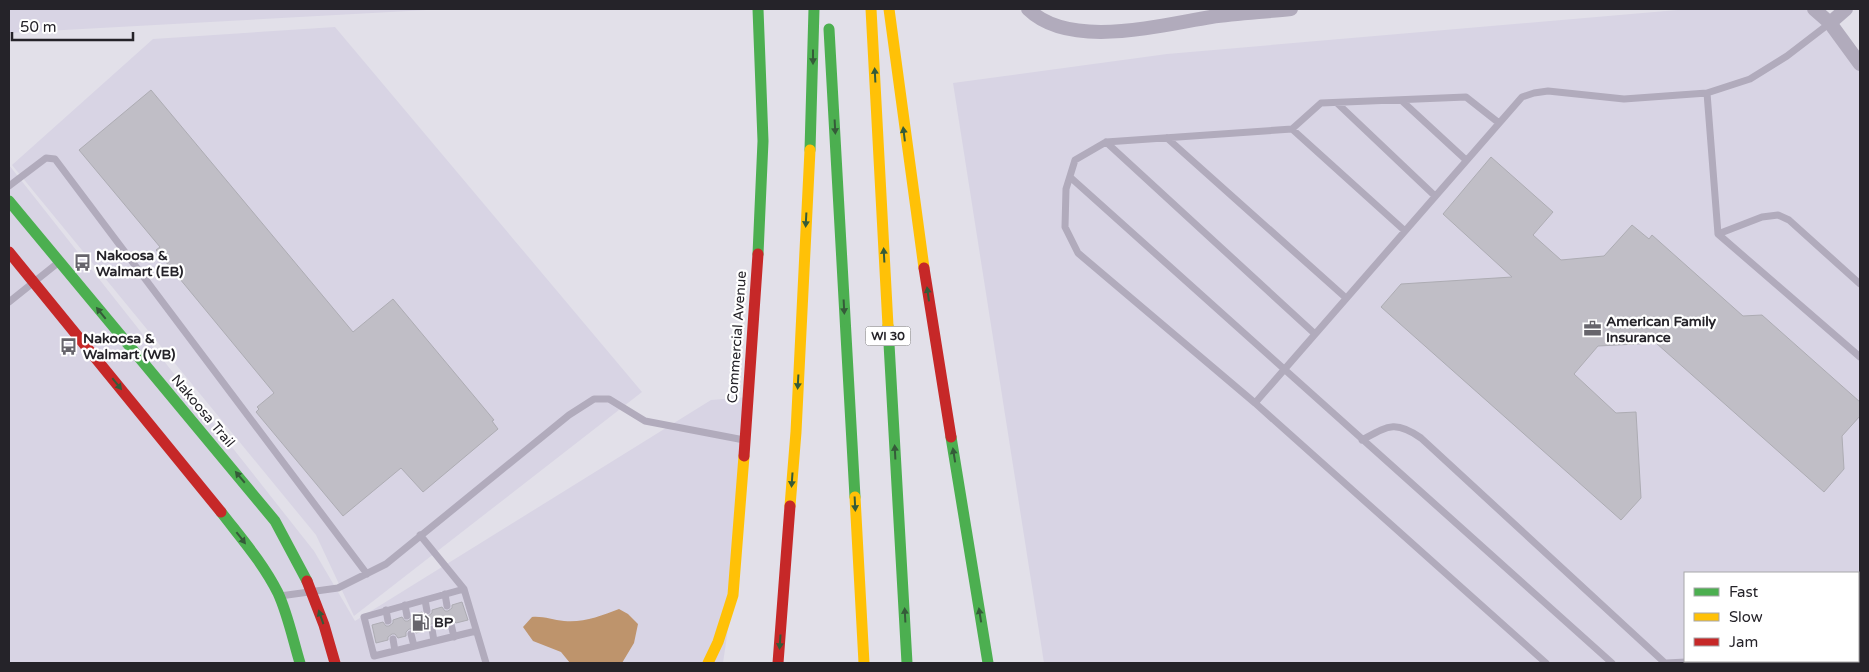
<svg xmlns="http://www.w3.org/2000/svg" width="1869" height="672" viewBox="0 0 1869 672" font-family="'Varela Round',sans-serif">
	<rect width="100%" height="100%" fill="#e2e0e9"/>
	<path fill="#d8d4e4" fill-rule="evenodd" d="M9,9H445L9,33Z
		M1689,9H1814L1860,64V663H1044L953,83L1167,54ZM1685,573H1858V661H1685Z
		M335,27L642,392L354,616L316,535L12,165L153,39Z
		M9,165L314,551L355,621L711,400L748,397L733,595L723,663H9Z"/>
	<path fill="#be946c" d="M619,609L628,614L638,624L634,643L622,663H570L561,652L533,641L523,627L532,617C543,616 553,620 564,621C583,623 601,616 619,609Z"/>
	<path fill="#c0bec6" stroke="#adacb3" d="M151,90L353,332L393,299L494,420L492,421L498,429L423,492L401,468L343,516L256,412L259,409L257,407L274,393L156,250L160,247L79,150Z
		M1491,157L1553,212L1533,235L1561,260L1604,256L1632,225L1649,239L1652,235L1743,316L1762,315L1860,402V416L1842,436L1844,469L1824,492L1656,343L1598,346L1574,374L1616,413L1636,412L1641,498L1621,520L1381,307L1401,284L1512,277L1443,214Z
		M462,602L468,620L456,623L453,619H449L446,622V625L437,628L434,624H431L427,627V630L416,633L413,629H409L406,632V636L398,638L395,634H392L388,637V640L376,643L372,625L383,622L386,626H389L393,623V620L402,617L405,621H408L412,618V615L422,612L425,616H428L432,613V610L442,607L445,611H448L452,608V605Z"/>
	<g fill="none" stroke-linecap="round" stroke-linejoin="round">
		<path stroke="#b1abbc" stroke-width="7" d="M1707,93L1718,234L1860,357
			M1401,100L1466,160
			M1337,103L1435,196
			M1499,123L1466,97L1321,103L1292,129L1106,142L1075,160L1066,189L1065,227L1078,253L1255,403L1522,97L1534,93L1548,91L1624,99L1707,93L1750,79L1787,56L1830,23
			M1292,129L1405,231
			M1167,138L1346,298
			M1106,142L1315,334
			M1070,177L1612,663
			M9,186L46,158L55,159L367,574
			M1718,234L1762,217L1778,215L1789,220L1860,284
			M9,302L59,262
			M1255,403L1546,663
			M1362,440C1388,426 1395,420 1421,438L1665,663
			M420,535L464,589L486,663
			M464,589L364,617L374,656L476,631
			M445,594L447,606
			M280,596L338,588L386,564L569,415L594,399H609L645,421L744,440
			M425,600L427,611
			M405,605L407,616
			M386,610L388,621
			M451,624L454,637
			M432,629L434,641
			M411,634L414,646
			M393,639L395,651
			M1858,651H1860
			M1755,661L1758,663
			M1666,663L1706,661"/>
		<path stroke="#b1abbc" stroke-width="14" d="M1028,9C1070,50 1160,25 1211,17C1238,13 1265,12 1291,9
			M1814,9L1830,23L1860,64
			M1830,23L1846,9"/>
		<path stroke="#4caf50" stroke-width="11" d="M829,29L855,497
			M810,150L814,9
			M9,201L275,521L307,581
			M758,254L763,141L758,9
			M888,326L907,663
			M951,437L988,663
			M221,512C241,538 263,563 278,593C288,615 293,640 300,663"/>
		<path stroke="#ffc107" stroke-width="11" d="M871,9L888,326
			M889,9L924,268
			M855,497L864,663
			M790,506L796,432L810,150
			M708,663L718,642L733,595L744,456"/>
		<path stroke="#c62828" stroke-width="11" d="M9,252L221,512
			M924,268L951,437
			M744,456L758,254
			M307,581L324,625L335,663
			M778,663L790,506"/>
	</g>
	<defs><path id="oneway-solid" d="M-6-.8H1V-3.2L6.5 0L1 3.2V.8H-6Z" transform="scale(1.25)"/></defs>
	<g fill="#355b39">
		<use href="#oneway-solid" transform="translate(813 57) rotate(90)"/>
		<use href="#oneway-solid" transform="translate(875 75) rotate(-93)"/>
		<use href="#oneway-solid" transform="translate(835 127) rotate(87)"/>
		<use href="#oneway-solid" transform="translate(904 134) rotate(-97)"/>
		<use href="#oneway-solid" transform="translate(806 220) rotate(93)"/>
		<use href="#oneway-solid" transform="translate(884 255) rotate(-93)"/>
		<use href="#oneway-solid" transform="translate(928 294) rotate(-98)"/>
		<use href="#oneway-solid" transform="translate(844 307) rotate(87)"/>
		<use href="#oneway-solid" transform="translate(101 313) rotate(-129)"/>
		<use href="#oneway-solid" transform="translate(798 382) rotate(93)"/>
		<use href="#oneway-solid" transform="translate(117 384) rotate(51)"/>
		<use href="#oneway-solid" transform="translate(895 452) rotate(-93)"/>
		<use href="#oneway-solid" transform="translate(954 455) rotate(-99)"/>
		<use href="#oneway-solid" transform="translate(240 477) rotate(-130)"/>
		<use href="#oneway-solid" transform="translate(792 480) rotate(94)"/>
		<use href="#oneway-solid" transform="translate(855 504) rotate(87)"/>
		<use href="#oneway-solid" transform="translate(241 538) rotate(52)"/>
		<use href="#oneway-solid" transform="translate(905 615) rotate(-93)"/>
		<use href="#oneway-solid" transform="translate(980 615) rotate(-99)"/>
		<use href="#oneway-solid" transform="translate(321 617) rotate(-109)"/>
		<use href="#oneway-solid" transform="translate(780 642) rotate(94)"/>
	</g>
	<defs>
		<symbol id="bus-bare" viewBox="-9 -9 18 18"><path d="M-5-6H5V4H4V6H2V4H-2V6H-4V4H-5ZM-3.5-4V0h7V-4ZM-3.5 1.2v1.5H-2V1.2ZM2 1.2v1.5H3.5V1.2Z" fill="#67656c" stroke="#fff" stroke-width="2.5" paint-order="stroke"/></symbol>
		<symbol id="office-bare" viewBox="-9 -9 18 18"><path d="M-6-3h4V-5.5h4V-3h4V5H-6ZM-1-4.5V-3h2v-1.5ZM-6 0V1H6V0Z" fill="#67656c" stroke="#fff" stroke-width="2.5" paint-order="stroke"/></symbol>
		<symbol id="fuel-bare" viewBox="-9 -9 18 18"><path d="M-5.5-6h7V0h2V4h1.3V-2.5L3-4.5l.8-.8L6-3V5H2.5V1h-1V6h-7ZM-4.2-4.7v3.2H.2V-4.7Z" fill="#67656c" stroke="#fff" stroke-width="2.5" paint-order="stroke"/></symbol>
	</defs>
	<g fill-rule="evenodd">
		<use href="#bus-bare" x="70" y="250" width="25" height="25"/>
		<use href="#office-bare" x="1580" y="316" width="25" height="25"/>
		<use href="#bus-bare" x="56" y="334" width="25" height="25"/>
		<use href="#fuel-bare" x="408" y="610" width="25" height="25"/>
	</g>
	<g text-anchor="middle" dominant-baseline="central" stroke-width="4.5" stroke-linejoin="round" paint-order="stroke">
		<rect fill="#fff" stroke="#666569" stroke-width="1" x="865.5" y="326.5" width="45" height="19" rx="4"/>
		<g font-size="12" font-weight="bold" fill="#252329">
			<text x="888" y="336">WI 30</text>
		</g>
		<g font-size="14" font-weight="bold" fill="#252329" stroke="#fff" text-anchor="start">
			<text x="96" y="255">Nakoosa &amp;<tspan x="96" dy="16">Walmart (EB)</tspan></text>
			<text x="1606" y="321">American Family<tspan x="1606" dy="16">Insurance</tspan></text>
			<text x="83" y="338">Nakoosa &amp;<tspan x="83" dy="16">Walmart (WB)</tspan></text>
			<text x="434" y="622">BP</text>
		</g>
		<g font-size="14" fill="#252329" stroke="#fff">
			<text transform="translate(737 337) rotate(-86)">Commercial Avenue</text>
			<text transform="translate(203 411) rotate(50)">Nakoosa Trail</text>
		</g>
	</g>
	<rect width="1869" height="672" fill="none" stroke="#252329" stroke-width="20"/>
	<rect x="1684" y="572" width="175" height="90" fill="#ffffff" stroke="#a8a7a9"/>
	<rect x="1694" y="588" width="25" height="8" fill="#4caf50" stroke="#a8a7a9"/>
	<text x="1729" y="597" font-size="15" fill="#252329">Fast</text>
	<rect x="1694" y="613" width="25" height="8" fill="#ffc107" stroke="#a8a7a9"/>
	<text x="1729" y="622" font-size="15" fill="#252329">Slow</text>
	<rect x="1694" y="638" width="25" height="8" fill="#c62828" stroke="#a8a7a9"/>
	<text x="1729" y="647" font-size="15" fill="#252329">Jam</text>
	<path d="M12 32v8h121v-8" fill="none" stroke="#252329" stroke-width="2.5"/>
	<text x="20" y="32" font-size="15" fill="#252329" stroke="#ffffff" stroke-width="4" paint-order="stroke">50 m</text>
</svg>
